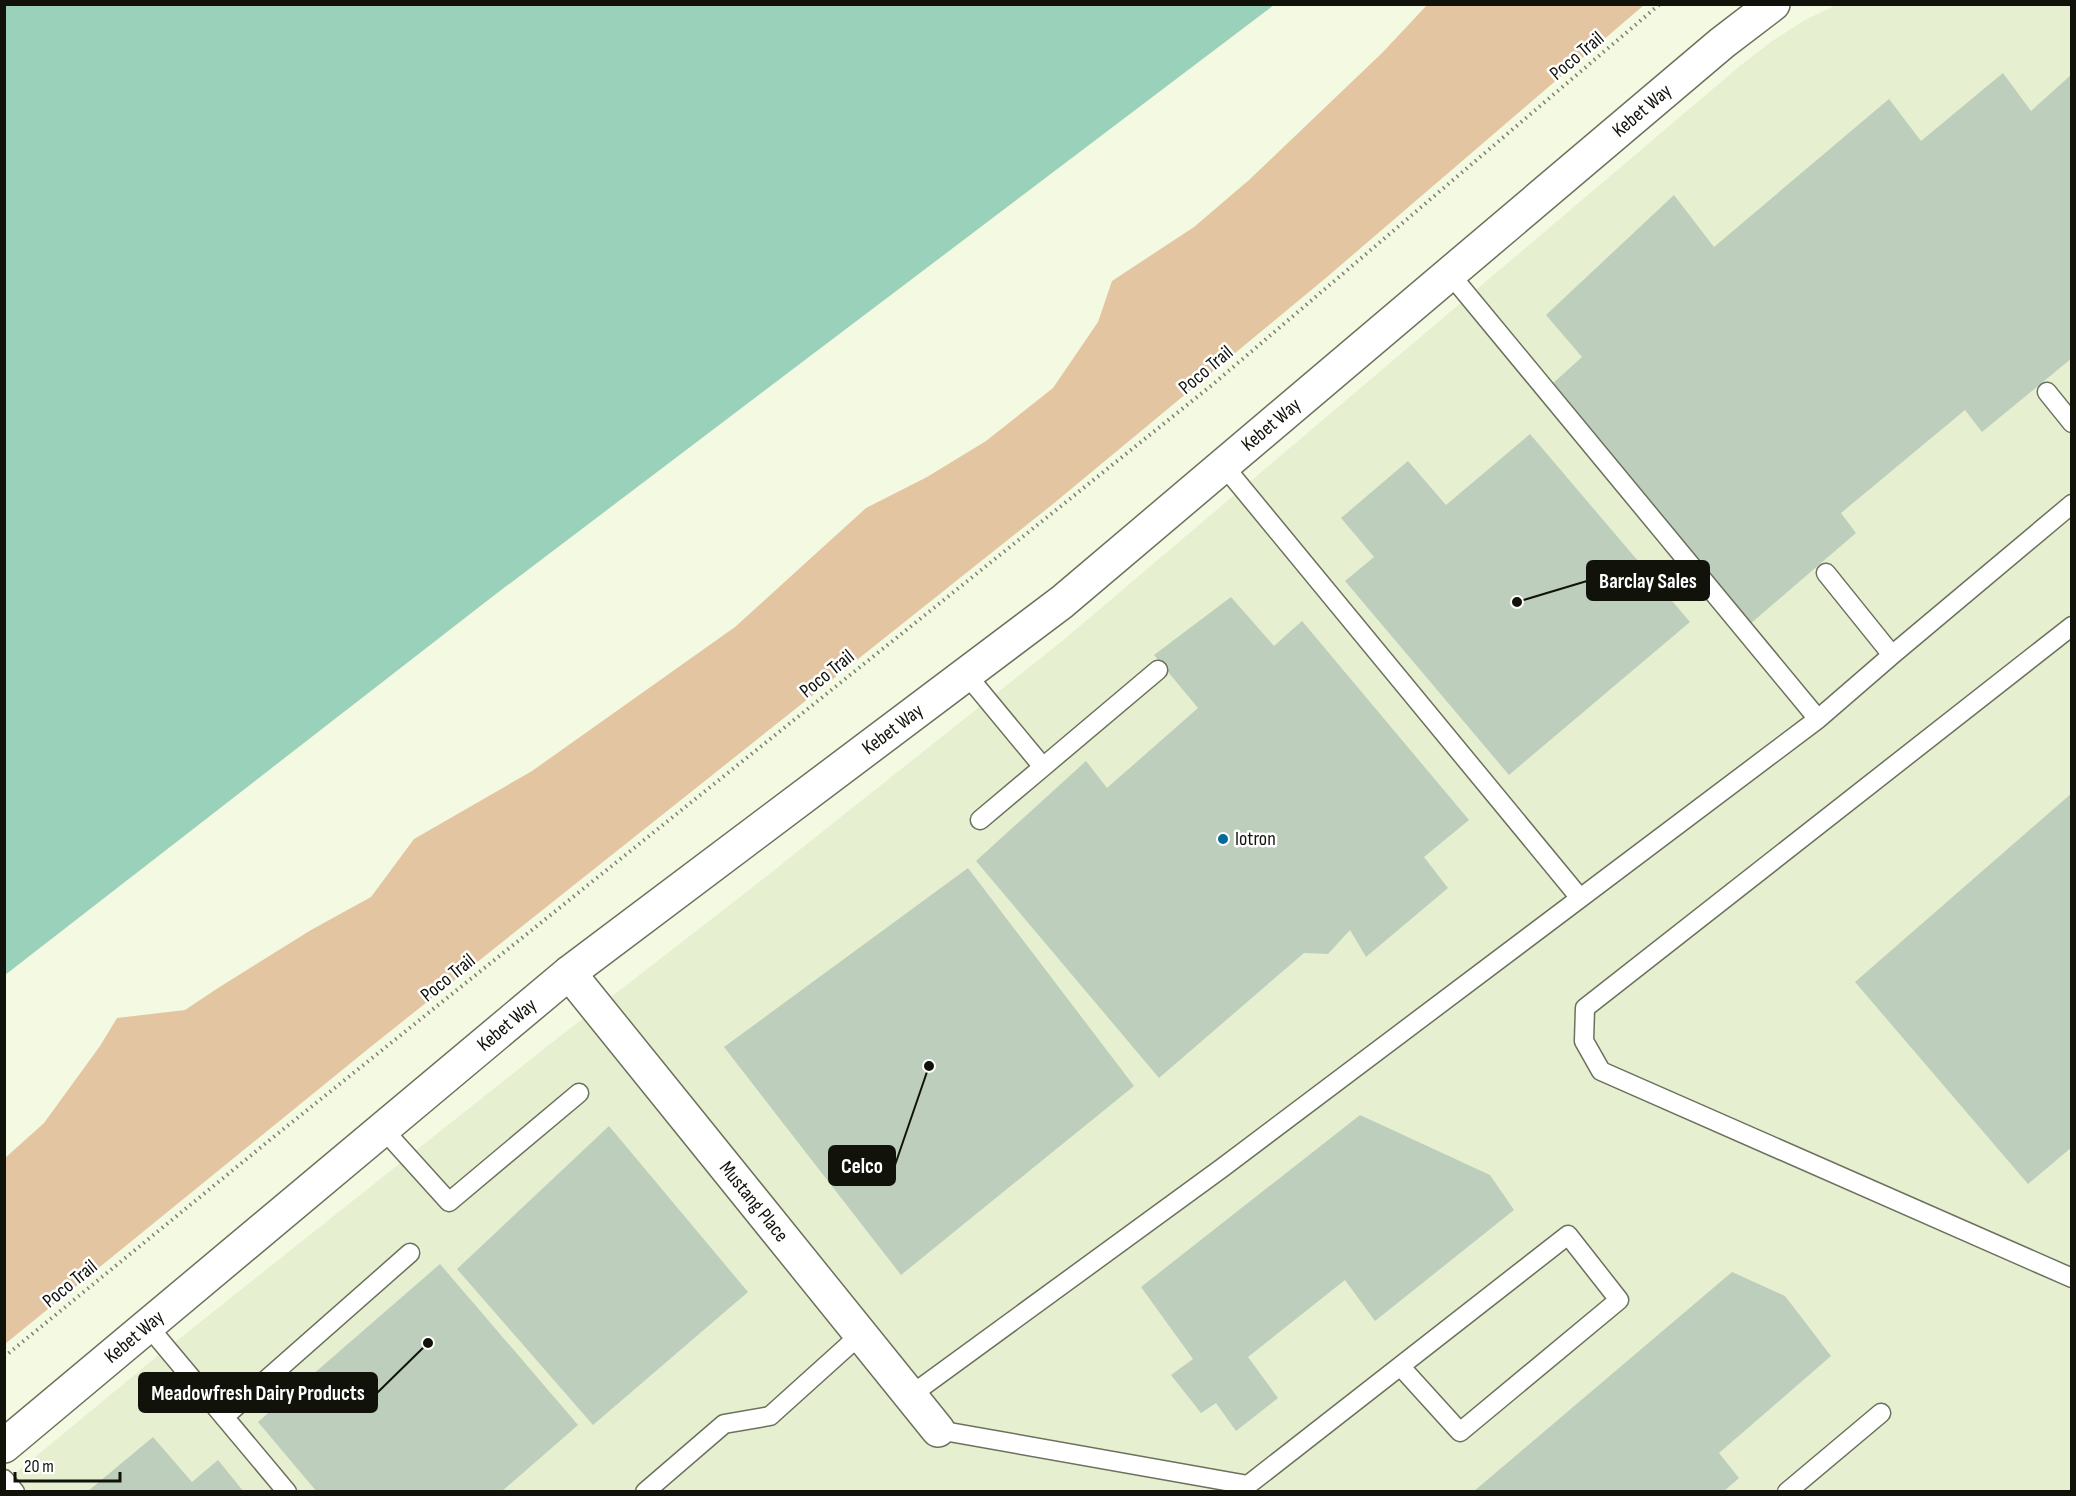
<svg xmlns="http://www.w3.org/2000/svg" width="2076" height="1496" viewBox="0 0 2076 1496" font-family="'Sofia Sans Condensed',sans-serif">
	<rect width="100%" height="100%" fill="#f3fae1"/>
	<path fill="#e6efcf" d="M1836,5H2071V1491L5,1492V1482L150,1362L545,1048L744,894L1061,642L1741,65L1771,42L1803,21Z"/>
	<path fill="#e3c6a1" d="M1428,4L1644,5L1327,277L1053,504L368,1049L5,1344V1158L44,1123L100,1046L117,1018L185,1010L218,988L311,930L371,897L414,839L532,771L735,627L866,508L927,477L986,441L1053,388L1098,322L1112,281L1194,227L1249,180L1382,53Z"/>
	<path fill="#9ad1ba" d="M5,4H1274V5L492,597L5,975Z"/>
	<path fill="#bdcfbc" d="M2003,73L2031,111L2072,74V358L1982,432L1965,410L1841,513L1856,533L1749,625L1551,385L1582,357L1546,315L1674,195L1714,247L1889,99L1921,141Z
		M1530,434L1690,622L1509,775L1345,581L1374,557L1341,518L1408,461L1446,505Z
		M1231,597L1274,646L1302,621L1469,820L1424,857L1448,888L1366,957L1350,930L1328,954L1304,953L1159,1078L976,861L1086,761L1107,788L1198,708L1154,655Z
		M2072,793V1147L2028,1184L1855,982Z
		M968,868L1134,1086L901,1275L724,1047Z
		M1360,1115L1490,1175L1514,1210L1375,1321L1345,1280L1248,1357L1278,1398L1236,1431L1216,1403L1201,1413L1171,1375L1193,1359L1141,1287Z
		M609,1126L748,1292L593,1425L457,1269Z
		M440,1264L578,1425L501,1492H317L258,1422Z
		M1732,1272L1785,1296L1831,1356L1719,1453L1739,1478L1723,1492H1473Z
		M153,1437L192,1482L218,1460L244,1492H87Z"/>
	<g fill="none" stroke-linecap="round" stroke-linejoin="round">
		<defs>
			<path id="lane" d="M1450,274L1818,719L1892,655L2072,504
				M2047,392L2072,423
				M1224,466L1580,898
				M1826,573L1892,655
				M2072,626L1585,1008L1584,1041L1601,1071L2072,1278
				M966,674L1043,767L1158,670
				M980,820L1043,767
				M383,1129L449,1202L579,1093
				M148,1326L287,1492
				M911,1395L1222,1168L1818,719
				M224,1417L410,1253
				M938,1430L1248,1485L1568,1235L1619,1300L1460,1432L1401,1367
				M4,1479L15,1492
				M645,1492L724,1424L770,1416L861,1334
				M1787,1492L1881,1413"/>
			<g id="street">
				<path id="s1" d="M569,973L938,1430"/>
			</g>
			<g id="secondary">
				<path id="s2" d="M4,1446L569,973L1062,602L1722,43L1773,4"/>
			</g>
		</defs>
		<use href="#lane" stroke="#6b715c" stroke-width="21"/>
		<use href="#street" stroke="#6b715c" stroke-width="36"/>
		<use href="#secondary" stroke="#6b715c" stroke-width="36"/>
		<path stroke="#7c8070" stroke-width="4" stroke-dasharray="1.5 4.5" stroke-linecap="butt" d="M4,1357L271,1139L1212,385L1660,4"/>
		<use href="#lane" stroke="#fff" stroke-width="18"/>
		<use href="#street" stroke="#fff" stroke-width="33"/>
		<use href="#secondary" stroke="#fff" stroke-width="33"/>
	</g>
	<circle fill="#036b98" stroke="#fff" stroke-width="2" cx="1223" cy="839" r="6"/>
	<g text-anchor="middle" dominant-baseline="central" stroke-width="5" stroke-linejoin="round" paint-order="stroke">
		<g font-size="20" fill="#11130b" stroke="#fff">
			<text transform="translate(1577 56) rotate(-40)">Poco Trail</text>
			<text stroke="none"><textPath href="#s2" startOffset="2114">Kebet Way</textPath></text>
			<text transform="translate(1206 370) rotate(-40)">Poco Trail</text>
			<text stroke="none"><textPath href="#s2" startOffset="1628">Kebet Way</textPath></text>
			<text transform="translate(827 674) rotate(-39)">Poco Trail</text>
			<text stroke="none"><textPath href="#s2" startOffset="1142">Kebet Way</textPath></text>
			<text transform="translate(448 978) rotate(-39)">Poco Trail</text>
			<text stroke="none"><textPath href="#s2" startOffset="656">Kebet Way</textPath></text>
			<text stroke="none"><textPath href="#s1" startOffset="294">Mustang Place</textPath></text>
			<text transform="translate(70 1284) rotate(-39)">Poco Trail</text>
			<text stroke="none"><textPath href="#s2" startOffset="170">Kebet Way</textPath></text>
		</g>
		<g font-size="20" fill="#11130b" stroke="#fff" text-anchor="start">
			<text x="1235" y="839">Iotron</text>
		</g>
	</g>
	<path fill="none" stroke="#11130b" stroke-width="2" d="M1517 602L1587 581M929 1066L895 1165M428 1343L377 1393"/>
	<g fill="#11130b" stroke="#fff" stroke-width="2">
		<circle cx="1517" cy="602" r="6"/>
		<circle cx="929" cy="1066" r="6"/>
		<circle cx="428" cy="1343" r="6"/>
	</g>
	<g fill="#11130b" stroke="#11130b" stroke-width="2">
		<rect x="1587" y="561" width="122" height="39" rx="6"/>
		<rect x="829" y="1146" width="66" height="39" rx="6"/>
		<rect x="139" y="1373" width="238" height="39" rx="6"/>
	</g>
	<g font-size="21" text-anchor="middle" font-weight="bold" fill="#fff">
		<text x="1648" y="588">Barclay Sales</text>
		<text x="862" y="1173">Celco</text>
		<text x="258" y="1400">Meadowfresh Dairy Products</text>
	</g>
	<rect width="2076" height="1496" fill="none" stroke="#11130b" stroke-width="12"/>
	<path d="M15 1472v9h105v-9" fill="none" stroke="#11130b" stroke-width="3"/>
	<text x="24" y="1472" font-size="18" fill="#11130b" stroke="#ffffff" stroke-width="4.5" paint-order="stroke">20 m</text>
</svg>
